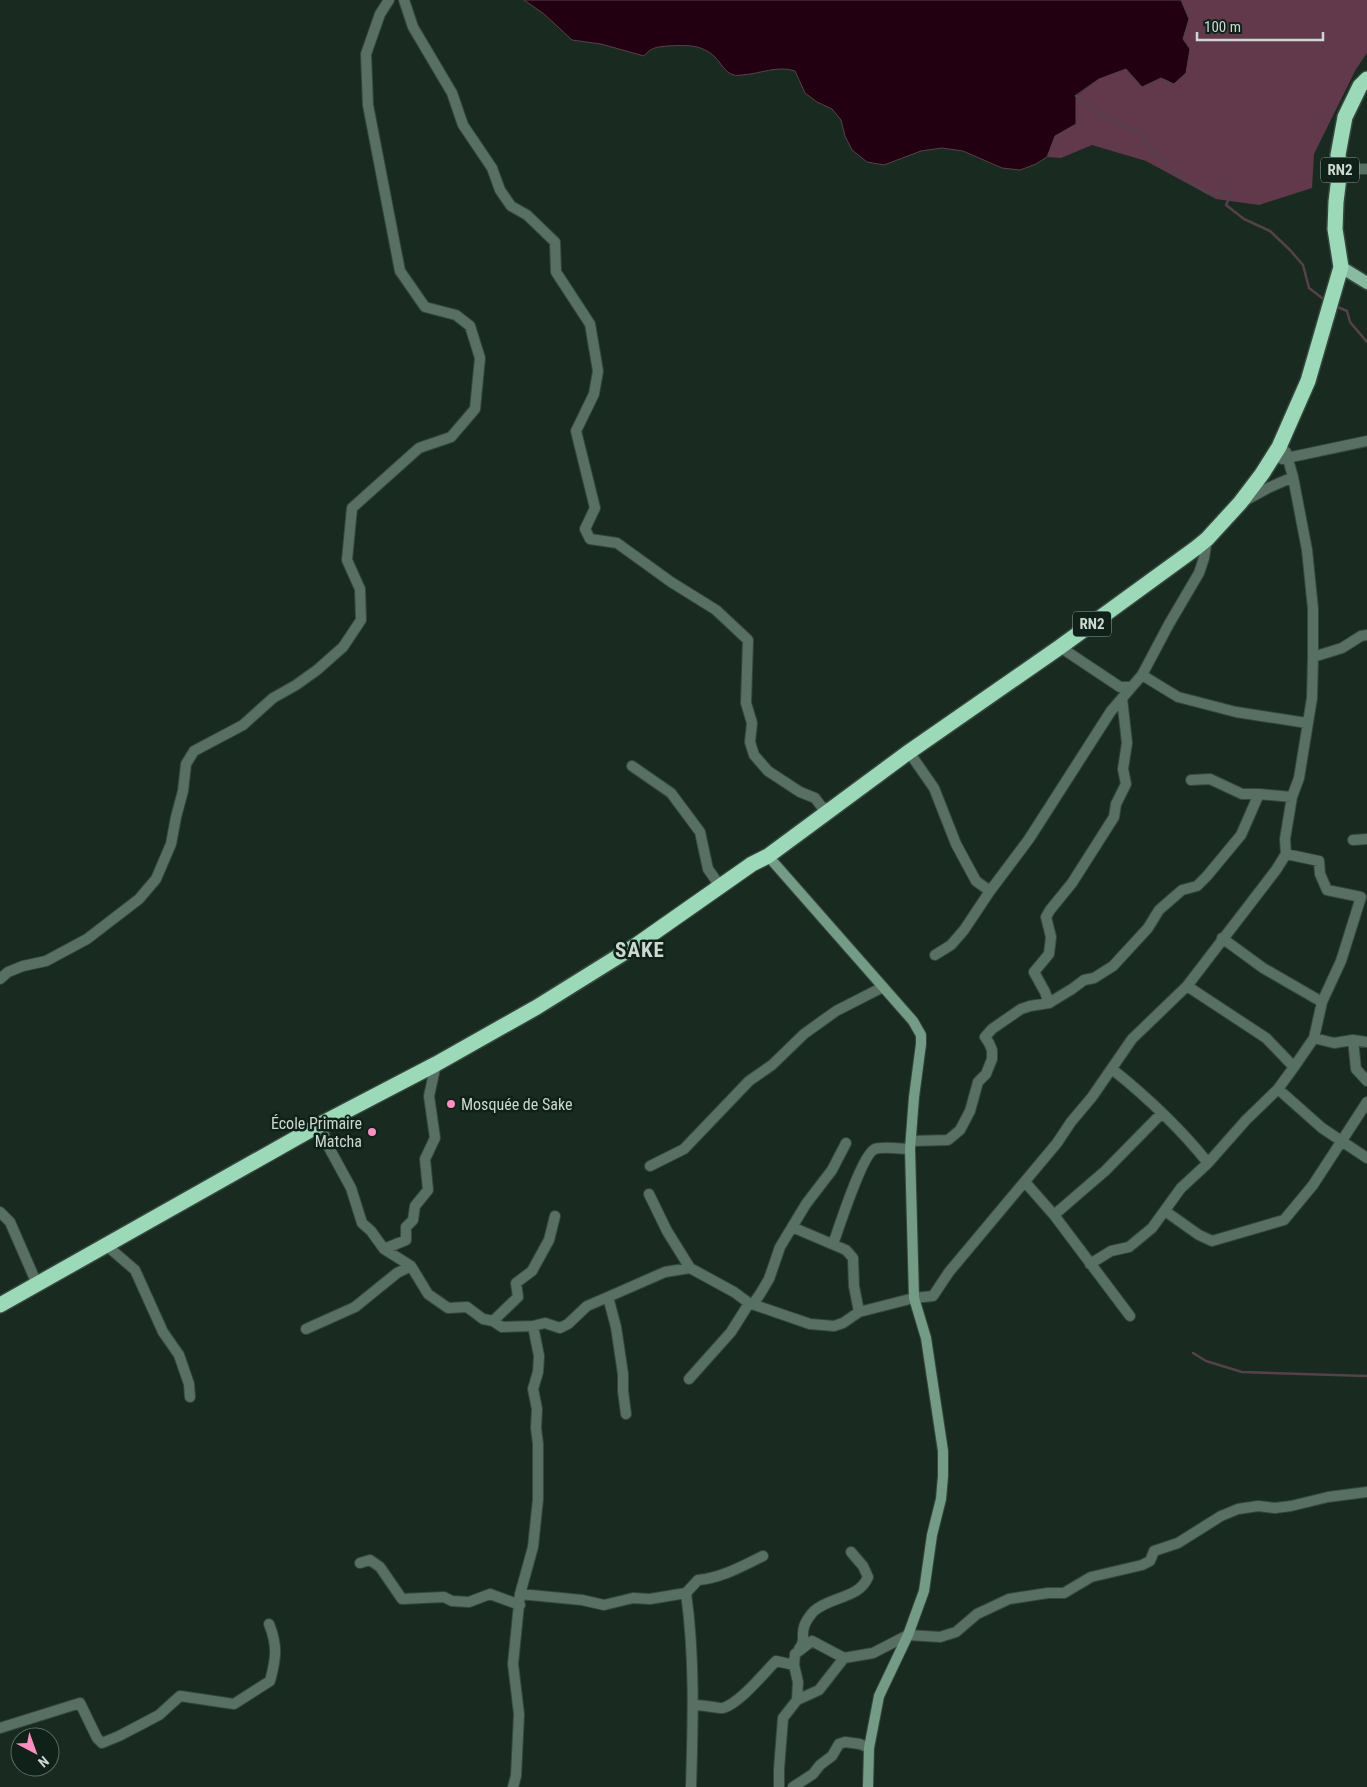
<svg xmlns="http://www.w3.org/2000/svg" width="1367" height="1787" viewBox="0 0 1367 1787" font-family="'Roboto Condensed',sans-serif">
	<rect width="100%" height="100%" fill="#192b21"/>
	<path fill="#61394b" d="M1181,0H1367V53L1356,69L1314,154L1312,188L1259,205L1216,199L1146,161L1092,145L1061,158L1047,157L1055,136L1075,124L1076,96L1099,79L1126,69L1142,87L1161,78L1186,73L1190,49L1183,39L1189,19Z"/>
	<path fill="#230011" stroke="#56414b" d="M524,0H1181L1189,19L1183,39L1190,49L1186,73L1174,84L1161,78L1142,87L1126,69L1099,79L1076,95V124L1055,136L1047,157L1036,164L1020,170L1002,168L963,151L942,148L921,151L884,165L867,162L852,150L845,136L841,120L832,109L817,102L805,93L795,71C777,65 760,74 742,75C741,75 735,76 734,75C725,73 721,63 715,57C702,44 685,45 668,46C658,47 651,47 644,56L601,44L572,40L544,14Z"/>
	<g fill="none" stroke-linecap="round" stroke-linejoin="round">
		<path stroke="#56414b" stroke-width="2.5" d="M1076,96L1101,114L1142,134L1152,152L1182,177L1207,193L1232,192L1226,205L1244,219L1270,231L1290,250L1303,265L1309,288L1326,301
			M1335,306L1347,311L1350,322L1367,342
			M1193,1353L1206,1361L1242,1372L1367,1376"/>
		<defs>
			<path id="street" d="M404,0L413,27L452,93L463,125L492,168L500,190L511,206L527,215L555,242L556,272L590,324L598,371L594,394L576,431L595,508L585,529L590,539L617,543L671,582L716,610L748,640L746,703L752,723L750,742L754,755L768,771L800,792L815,798L821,806L829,810
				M1340,169H1367
				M1282,459L1367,441
				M1246,500L1268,488L1293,477
				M1060,647L1120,687H1131
				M1313,657L1342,648L1361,636L1367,635
				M1142,675L1178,697L1236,712L1307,723
				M906,754L911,755L934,788L956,844L976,881L990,891
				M632,766L671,793L700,832L708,869L720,886
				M1191,780L1210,779L1242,794H1259
				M1353,840L1367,839
				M1222,938L1263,968L1322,1002
				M935,955L951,945L964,930L990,891L1029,839L1111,711L1142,675L1169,624L1199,573L1204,558L1207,539
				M0,979L8,972L23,966L46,961L87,939L139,899L156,879L171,844L176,817L183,791L186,764L194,751L243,725L273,698L296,685L317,670L343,647L361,620L360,589L347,560L352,508L419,448L451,437L475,409L480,358L470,326L456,315L425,307L400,271L368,105L366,54L380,14L389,0
				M1187,986L1266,1038L1294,1067
				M1049,1003L1045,992L1034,972L1049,954L1051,937L1046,917L1050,910L1072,883L1114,817L1116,804L1126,784L1123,769L1127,743L1122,698
				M1314,1038L1334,1043L1353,1040L1367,1042
				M1353,1040L1356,1069L1367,1081
				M1112,1069C1147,1097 1180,1128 1208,1163
				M1278,1089L1322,1128L1367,1158
				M321,1124L327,1144L351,1188L362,1223L371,1231L384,1249L411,1266L428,1294L448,1308L467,1307L483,1319L493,1321L502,1327L533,1326L539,1356L538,1372L533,1389L537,1409L536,1428L538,1444V1499L533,1547L520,1594L513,1664L519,1714L516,1776L513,1787
				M911,1141L948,1140L960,1130L970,1111L978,1082L986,1074L992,1059V1050L989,1043L985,1037L992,1029L1021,1009L1030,1006L1049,1003L1072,989L1084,980L1094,978L1113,966L1148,928L1159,910L1182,890L1197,886L1207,876L1241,835L1259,794L1292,797
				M650,1166L684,1149L749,1081L772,1065L804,1034L836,1011L883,987
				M1025,1182L1054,1215L1130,1316
				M649,1194L667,1231L690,1268L734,1292L749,1303L810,1324L834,1326L843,1323L859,1312L914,1298L933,1296L949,1272L1057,1143L1071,1122L1092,1097L1132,1039L1187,986L1276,870L1286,854L1285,839L1292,797L1299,778L1312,698L1313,657V609L1307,550L1293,477L1286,452L1279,447
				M1165,1211L1199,1235L1212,1241L1284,1220L1313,1185L1367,1102
				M0,1212L10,1222L37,1284
				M1054,1215L1105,1171L1162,1113
				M792,1227L846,1250L853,1258L854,1286L859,1312
				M833,1244C839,1228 862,1154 875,1149C883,1146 902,1149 910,1149
				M106,1245L135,1270L163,1332L179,1355L189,1384L190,1397
				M384,1249L406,1240V1227L413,1220L415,1206L428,1190L425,1159L435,1138L429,1096L436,1064
				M1090,1264L1111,1251L1129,1247L1152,1228L1181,1188L1208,1163L1246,1120L1278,1089L1294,1067L1314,1038L1322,1002L1341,961L1361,897L1327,890L1320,874L1319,861L1286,854
				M493,1321L518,1297L516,1283L532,1271L549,1240L555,1216
				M533,1326L545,1323L560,1328L568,1324L587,1306L608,1297
				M306,1329L355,1307L397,1273L411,1266
				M689,1379L731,1332L748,1305L753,1304L760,1294L769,1279L780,1247L806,1204L832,1170L846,1143
				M626,1414L623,1391V1374L616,1327L608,1297L665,1272L690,1268
				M360,1563L370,1560L380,1567L402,1599L444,1597L452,1601L469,1602L490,1594L520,1605
				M520,1594L582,1600L604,1605L633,1598L650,1599L686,1593
				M799,1649C806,1640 801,1637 804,1627C805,1622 811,1614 814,1611C831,1596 859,1599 868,1577L863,1566L851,1552
				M794,1665L798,1682L797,1700
				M693,1705C701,1704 719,1709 723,1708C740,1703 763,1674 776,1661L794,1665L795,1654L812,1641L844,1658L873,1653L908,1635L940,1637L956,1632L977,1614L1009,1599L1048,1593H1064L1091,1577L1142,1565L1150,1561L1154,1551L1178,1543L1221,1516L1238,1509L1258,1506L1275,1508L1291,1506L1328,1497L1367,1492
				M0,1728L80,1703L97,1738L102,1743L119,1736L159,1715L180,1696L234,1704L270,1681C276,1659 278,1646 269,1624
				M691,1787C693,1722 695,1658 686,1593L698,1580C722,1578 742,1566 763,1556
				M779,1787V1769L783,1718L797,1700L819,1690L844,1658
				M793,1787L813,1774L820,1765L832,1756L839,1744L845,1742L860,1744L869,1748"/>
			<path id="secondary" d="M768,856L913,1021L921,1035V1044L914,1097L910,1149L914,1298L926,1338L943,1451V1476L941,1499L932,1535L924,1591L908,1635L879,1696L869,1748L868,1787"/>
			<path id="primary" d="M1341,267L1367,283"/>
			<path id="highway" d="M0,1305L321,1124L436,1064L537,1007L635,946L752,864L768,856L906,754L1060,647L1196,548L1207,539L1240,503L1262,474L1279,447L1308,381L1341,267L1335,229L1336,202L1340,169L1338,155L1345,117L1360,86L1367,79"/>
		</defs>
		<use href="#street" stroke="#36473d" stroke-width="12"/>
		<use href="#secondary" stroke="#36473d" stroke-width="12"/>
		<use href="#primary" stroke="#36473d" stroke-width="15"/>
		<use href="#highway" stroke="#36473d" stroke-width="18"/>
		<use href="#street" stroke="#587063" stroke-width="10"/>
		<use href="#secondary" stroke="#739b85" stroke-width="10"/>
		<use href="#primary" stroke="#88bba0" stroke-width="12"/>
		<use href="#highway" stroke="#9bd9b8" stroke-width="15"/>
	</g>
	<g fill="#fc8fc1" stroke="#0f2118" stroke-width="2">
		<circle cx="451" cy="1104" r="5"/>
		<circle cx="372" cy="1132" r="5"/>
	</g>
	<g text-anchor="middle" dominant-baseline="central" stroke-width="5" stroke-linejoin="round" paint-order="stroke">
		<g fill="#0f2118" stroke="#94a19a" stroke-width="1">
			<rect x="1321" y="157.5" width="38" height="25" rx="4"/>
			<rect x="1073" y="611.5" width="38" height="25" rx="4"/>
		</g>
		<g font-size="15" font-weight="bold" fill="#cdd8d1">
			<text x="1340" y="170">RN2</text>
			<text x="1092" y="624">RN2</text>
		</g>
		<g font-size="16" fill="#cdd8d1" stroke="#0f2118" text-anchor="start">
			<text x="461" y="1104">Mosquée de Sake</text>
			<text x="362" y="1123" text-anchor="end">École Primaire<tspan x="362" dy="18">Matcha</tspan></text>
		</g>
		<g font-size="21" font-weight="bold" letter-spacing="1" fill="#cdd8d1" stroke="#0f2118">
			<text x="640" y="950">SAKE</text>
		</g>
	</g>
	<g transform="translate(35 1752) rotate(139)"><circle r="24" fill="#0f2118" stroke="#5b6a62"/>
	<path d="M0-4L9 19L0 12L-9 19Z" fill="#fc8fc1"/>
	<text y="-8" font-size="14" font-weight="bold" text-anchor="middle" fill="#cdd8d1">N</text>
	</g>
	<path d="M1197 32v8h126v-8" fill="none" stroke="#cdd8d1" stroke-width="2.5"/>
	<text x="1204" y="32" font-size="15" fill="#cdd8d1" stroke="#0f2118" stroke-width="4" paint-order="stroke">100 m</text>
</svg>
